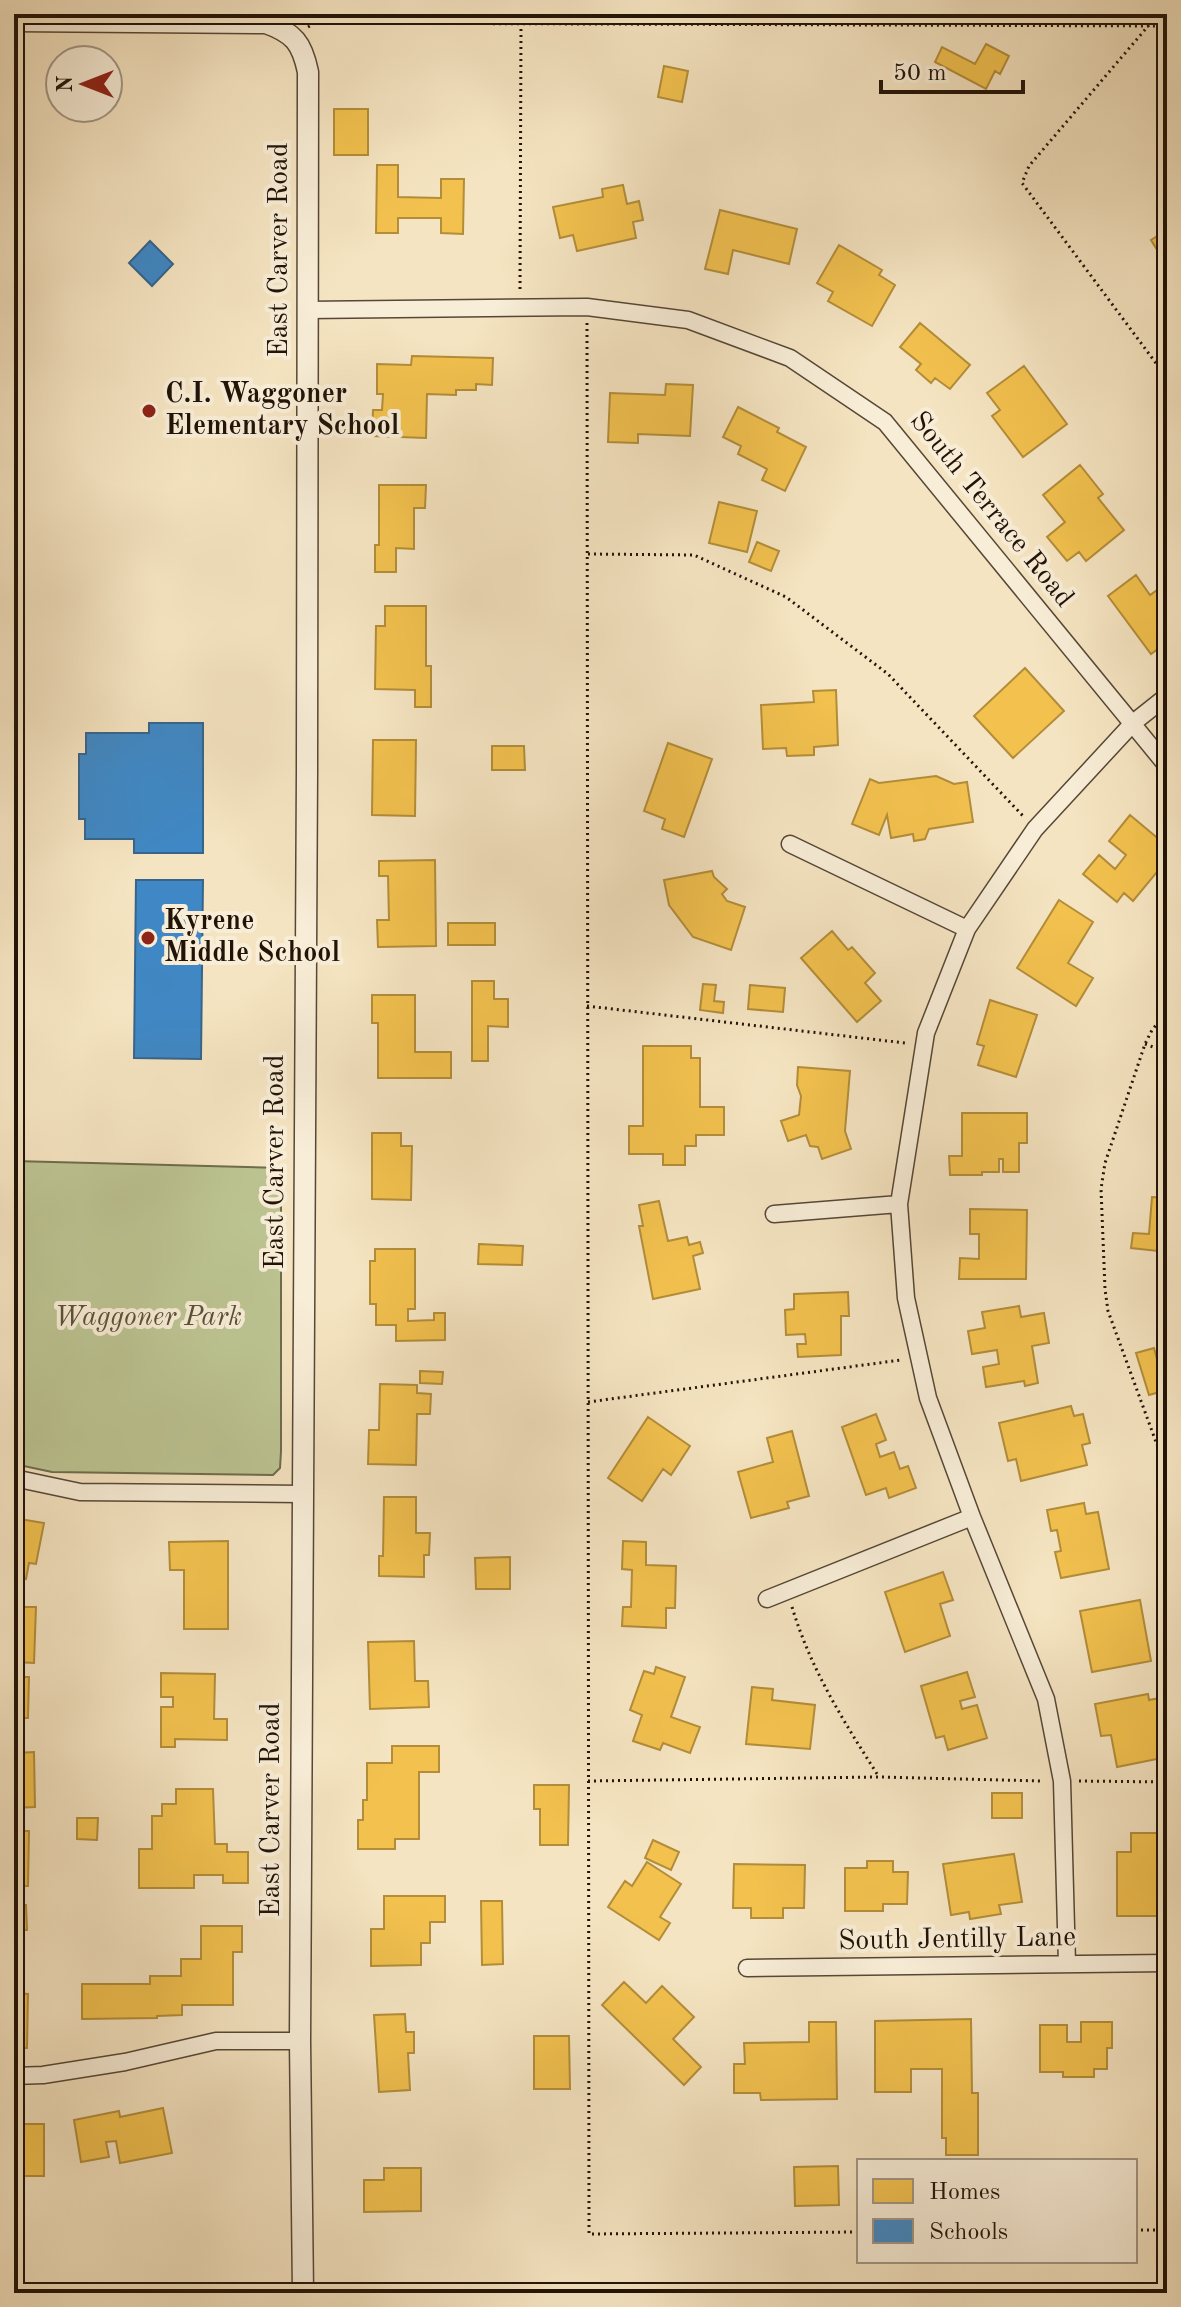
<svg xmlns="http://www.w3.org/2000/svg" width="1181" height="2307" viewBox="0 0 1181 2307" font-family="'Old Standard TT',serif">
	<rect width="100%" height="100%" fill="#f5e4c1"/>
	<filter id="stains"><feTurbulence type="fractalNoise" baseFrequency=".0025" numOctaves="4"/><feColorMatrix values="0 0 0 0 .2 0 0 0 0 .09 0 0 0 0 .02 0 0 0 .5 -.17"/></filter>
	<radialGradient id="worn" r=".72"><stop offset=".6" stop-color="#630" stop-opacity="0"/><stop offset="1" stop-color="#630" stop-opacity=".3"/></radialGradient>
	<path fill="#bcc492" stroke="#6e6c4c" stroke-width="2" d="M14,1161L281,1168V1451L280,1468L273,1475L52,1472L14,1464Z"/>
	<path fill="#f2c14e" stroke="#b38d39" stroke-width="2" d="M986,44L1009,56L1000,74L995,71L986,89L935,62L942,47L975,64Z
		M664,66L688,71L682,102L658,97Z
		M334,109H368V155H334Z
		M377,165H398V197L441,198V179H464L463,234L441,233V218H398V233H376Z
		M623,185L627,204L639,201L643,220L633,222L636,238L577,251L573,235L560,238L553,207L603,197L602,189Z
		M720,210L797,229L789,264L733,250L728,274L705,269Z
		M1167,230V266L1151,240Z
		M839,245L882,270L879,275L895,285L872,326L828,301L833,292L817,283Z
		M920,323L970,365L950,389L935,378L931,383L916,370L921,364L900,347Z
		M412,356L493,358L492,385L476,384V390H456V395L427,394L426,438L372,436L373,410H382L383,394H377V364L411,365Z
		M1024,366L1067,424L1023,457L992,416L1000,410L987,393Z
		M666,384L693,385L690,436L638,434V443L608,442L610,393L665,395Z
		M738,407L779,428L777,432L806,447L785,491L762,480L767,469L738,454L741,446L723,437Z
		M1080,465L1103,494L1098,498L1124,530L1086,561L1079,552L1067,561L1047,537L1065,522L1043,495Z
		M379,485H426L425,508H414V549L396,548V572H375V545H379Z
		M719,502L757,511L747,552L709,543Z
		M757,542L779,551L771,571L749,562Z
		M1136,575L1150,595L1167,583V626L1165,627L1167,642L1151,654L1108,596Z
		M385,606H426V666H431V707H415V690L375,689L376,626H385Z
		M1025,668L1064,711L1013,758L974,716Z
		M836,690L838,745L814,747V755L787,756L786,748L763,749L761,705L814,702L813,691Z
		M373,740H416L415,816L372,815Z
		M668,743L712,759L684,837L662,829L665,819L644,811Z
		M492,746H524L525,770H492Z
		M936,776L954,784L967,782L973,822L929,829L925,839L914,841L913,834L891,838L887,815L879,835L852,824L870,779L879,783Z
		M1130,815L1167,846V860L1133,901L1124,893L1117,902L1083,874L1099,855L1115,869L1126,855L1109,841Z
		M435,860L436,946L378,947L377,920H389L388,876H379V861Z
		M712,871L714,877L727,889L722,894L727,901L745,907L731,950L693,937L669,905L664,880Z
		M1059,900L1093,922L1068,963L1093,978L1076,1006L1017,968Z
		M448,923H495V945H448Z
		M832,931L848,950L852,947L875,973L865,983L881,1001L857,1022L801,958Z
		M472,981H494V999H508V1027L488,1026V1061H472Z
		M703,984L716,985L714,1001L724,1002L723,1013L700,1010Z
		M750,985L785,988L783,1012L748,1009Z
		M372,995H415V1052H451V1078H378V1023H372Z
		M990,1000L1037,1015L1016,1077L978,1065L984,1046L977,1044Z
		M643,1046H691V1058H700V1107H724V1135H696V1146H685V1165H663V1154H629V1126H643Z
		M798,1067L850,1071L845,1131L851,1149L822,1159L818,1147L810,1146L806,1135L788,1141L781,1121L799,1115L801,1096L797,1085Z
		M962,1113H1027V1143H1019V1172H1003V1159H999V1172H982V1175H950L949,1156H962Z
		M372,1133H401V1146H412L411,1200L372,1199Z
		M1152,1197L1167,1198V1252L1131,1248L1133,1233L1149,1234Z
		M659,1201L668,1241L687,1237L689,1245L700,1242L703,1253L693,1256L700,1289L653,1299L639,1226H643L639,1205Z
		M970,1209L1027,1210L1026,1279H959L960,1258L979,1259V1234H970Z
		M479,1244L523,1246L522,1265L478,1264Z
		M375,1249H415V1309H408V1321L434,1320V1313H445V1340L396,1341V1325H376V1304H370V1261H375Z
		M848,1292L849,1316H841V1355L798,1357L797,1344H806L805,1334L786,1335L785,1310L794,1309V1294Z
		M1019,1306L1021,1317L1044,1313L1049,1343L1032,1346L1038,1383L1025,1386L1024,1381L986,1387L983,1367L999,1364L997,1350L972,1354L968,1331L985,1328L982,1312Z
		M1154,1348L1160,1370L1167,1368V1390L1149,1395L1136,1353Z
		M420,1371L443,1372L442,1384L420,1383Z
		M380,1384L417,1385V1393L431,1394L430,1414H417L416,1465L368,1464L369,1430H379Z
		M1071,1406L1074,1416L1083,1414L1090,1443L1082,1445L1087,1465L1021,1481L1016,1459L1008,1461L999,1423Z
		M876,1414L886,1440L876,1444L880,1457L894,1452L900,1469L908,1466L916,1488L889,1498L886,1488L866,1495L842,1427Z
		M648,1417L690,1446L671,1475L663,1469L642,1501L608,1478Z
		M792,1431L809,1496L787,1502L789,1508L751,1518L738,1472L773,1462L767,1438Z
		M384,1497H416V1533H430L429,1555H424V1577L379,1576V1556H383Z
		M1084,1503L1086,1514L1098,1512L1109,1569L1061,1578L1055,1552L1061,1551L1057,1530L1051,1531L1047,1510Z
		M14,1518L44,1523L36,1564L29,1563L26,1579L14,1577Z
		M228,1541V1629H184V1570H170L169,1542Z
		M623,1541L646,1542V1565L676,1566L675,1608H666V1628L622,1626L623,1607H631L632,1570L622,1569Z
		M510,1557V1589H476L475,1558Z
		M943,1572L953,1600L940,1604L950,1636L905,1652L885,1592Z
		M1140,1600L1151,1661L1092,1672L1080,1611Z
		M14,1607H36L34,1663L14,1662Z
		M414,1641L415,1681H428L429,1707L370,1709L368,1642Z
		M656,1667L685,1677L671,1717L700,1727L690,1753L663,1743L660,1750L633,1741L642,1715L630,1710L644,1671L654,1674Z
		M967,1672L975,1697L960,1701L962,1709L977,1705L987,1738L948,1750L944,1736L936,1738L921,1686Z
		M161,1673L215,1674L214,1719H227V1740L175,1739V1747H161V1707H173V1697H161Z
		M14,1677H29L28,1718H21V1736H14Z
		M752,1687L773,1689L772,1700L815,1705L810,1749L746,1744Z
		M1148,1694L1149,1700L1165,1697L1167,1709V1757L1117,1767L1111,1735L1101,1736L1095,1704Z
		M392,1746H439V1772H419V1839H395V1849H358V1820H363V1800H367V1763H392Z
		M34,1752L35,1807L14,1808V1753Z
		M534,1785H569L568,1845H540V1809H534Z
		M176,1789H213L215,1844H227V1852H248V1883H223V1875H194V1888H139V1849H152V1816H162V1804H176Z
		M992,1793H1022V1818H992Z
		M77,1818H98L97,1840L77,1839Z
		M14,1831H29L28,1886H14Z
		M1131,1833H1157L1159,1916H1117V1852H1131Z
		M653,1840L679,1852L671,1870L645,1858Z
		M1014,1854L1022,1902L999,1905L1001,1914L970,1919L969,1912L951,1915L943,1864Z
		M867,1861H893V1872H908L907,1904H883V1911H845V1868H867Z
		M647,1862L681,1884L660,1917L670,1923L659,1940L608,1907L625,1881L632,1886Z
		M734,1864L805,1865L804,1908H783V1918H751V1908H733Z
		M384,1896H445V1922H430V1943H421V1965L371,1966V1929H384Z
		M481,1901H502L503,1964L482,1965Z
		M14,1905H26L27,1930H19L20,1963H14Z
		M201,1926H242V1952H233V2005H182V2015L157,2016V2018L82,2019V1984H150V1976H181V1959H201Z
		M624,1982L646,2003L662,1986L694,2017L673,2039L701,2067L684,2085L602,2005Z
		M14,1993L28,1994L27,2048H14Z
		M405,2014L406,2032H414V2053H408L410,2090L379,2092L374,2015Z
		M971,2019L972,2093H978V2155H946V2138H942V2069H911V2092H875V2021Z
		M809,2022H836L837,2099L761,2100L760,2093H734V2064H745L744,2043L809,2042Z
		M1081,2022H1112V2048H1107V2069H1094V2077H1063V2072H1040V2025H1067V2042H1081Z
		M534,2036H569L570,2089H534Z
		M163,2108L172,2153L120,2163L116,2141L106,2142L109,2157L81,2162L74,2120L119,2111L120,2117Z
		M15,2124H44V2176H14Z
		M838,2166L839,2205L795,2206L794,2167Z
		M384,2168H421V2211L364,2212V2180H384Z"/>
	<path fill="#3f88c5" stroke="#36658c" stroke-width="2" d="M150,241L173,264L152,286L129,263Z
		M149,723H203V853H134V839H85V819H79V754H86V733H149Z
		M136,880H203L201,1059L134,1058Z"/>
	<g fill="none" stroke-linecap="round" stroke-linejoin="round">
		<defs>
			<path id="minor" d="M307,310L587,307L688,320L790,358L885,422L1167,766
				M790,844L967,929
				M774,1214L899,1204
				M14,1478L80,1492L302,1494
				M767,1599L972,1517
				M1067,1964L1062,1781L1046,1699L972,1517L928,1398L906,1298L899,1204L926,1033L967,929L1035,829L1133,723L1167,696
				M747,1968L1167,1963
				M14,2076L43,2075L125,2062L216,2041H300"/>
			<path id="tertiary" d="M14,21L266,23C294,33 302,43 308,72L307,771L300,2041L303,2293"/>
		</defs>
		<use href="#minor" stroke="#564736" stroke-width="19"/>
		<use href="#tertiary" stroke="#564736" stroke-width="23"/>
		<path stroke="#211307" stroke-width="3" stroke-dasharray="2 4" stroke-linecap="butt" d="M315,14V23
			M813,14V24
			M1149,25L1029,166L1022,183L1167,378
			M308,27L315,23L1167,26
			M520,289L521,25
			M587,323L589,2234L859,2232
			M588,554L694,555L786,597L888,674L1024,817
			M587,1006L905,1043
			M1167,1012L1152,1030L1145,1044L1105,1163L1101,1189L1105,1289L1108,1311L1167,1472
			M1145,1044L1167,1052
			M588,1402L901,1360
			M792,1607C811,1670 844,1722 879,1777
			M588,1781L879,1777L1043,1781
			M1079,1781L1167,1782
			M1135,2230H1167"/>
		<use href="#minor" stroke="#f8edd7" stroke-width="16"/>
		<use href="#tertiary" stroke="#f8edd7" stroke-width="20"/>
	</g>
	<g fill="#8f2418" stroke="#f8edd7" stroke-width="3">
		<circle cx="149" cy="411" r="8"/>
		<circle cx="148" cy="938" r="8"/>
	</g>
	<g text-anchor="middle" dominant-baseline="central" stroke-width="8" stroke-linejoin="round" paint-order="stroke">
		<g font-size="28" fill="#211307" stroke="#f8edd7">
			<text transform="translate(280 250) rotate(-90)">East Carver Road</text>
			<text transform="translate(991 510) rotate(51)">South Terrace Road</text>
			<text transform="translate(276 1162) rotate(-90)">East Carver Road</text>
			<text transform="translate(272 1810) rotate(-90)">East Carver Road</text>
			<text transform="translate(957 1940) rotate(-1)">South Jentilly Lane</text>
		</g>
		<g font-size="28" font-weight="bold" fill="#211307" stroke="#f8edd7" text-anchor="start">
			<text x="165" y="395">C.I. Waggoner<tspan x="165" dy="32">Elementary School</tspan></text>
			<text x="164" y="922">Kyrene<tspan x="164" dy="32">Middle School</tspan></text>
		</g>
		<g font-size="28" font-style="italic" fill="#575138" stroke="#f8edd7">
			<text x="148" y="1318">Waggoner Park</text>
		</g>
	</g>
	<rect width="1181" height="2307" fill="none" stroke="#f5e4c1" stroke-width="48"/>
	<rect x="16" y="16" width="1149" height="2275" fill="none" stroke="#211307" stroke-width="4"/>
	<rect x="24" y="24" width="1133" height="2259" fill="none" stroke="#211307" stroke-width="2"/>
	<rect x="857" y="2159" width="280" height="104" fill="#f8edd7" stroke="#a29684" stroke-width="2"/>
	<rect x="873" y="2179" width="40" height="24" fill="#f2c14e" stroke="#a29684" stroke-width="2"/>
	<text x="929" y="2199" font-size="24" fill="#211307">Homes</text>
	<rect x="873" y="2219" width="40" height="24" fill="#3f88c5" stroke="#a29684" stroke-width="2"/>
	<text x="929" y="2239" font-size="24" fill="#211307">Schools</text>
	<g transform="translate(84 84) rotate(270)"><circle r="38" fill="#f8edd7" stroke="#a29684" stroke-width="2"/>
	<path d="M0-6L14 30L0 20L-14 30Z" fill="#8f2418"/>
	<text y="-12" font-size="22" font-weight="bold" text-anchor="middle" fill="#211307">N</text>
	</g>
	<path d="M881 80v12h142v-12" fill="none" stroke="#211307" stroke-width="4"/>
	<text x="893" y="80" font-size="24" fill="#211307" stroke="#f8edd7" stroke-width="6" paint-order="stroke">50 m</text>
	<rect width="100%" height="100%" filter="url(#stains)"/>
	<rect width="100%" height="100%" fill="url(#worn)"/>
</svg>
